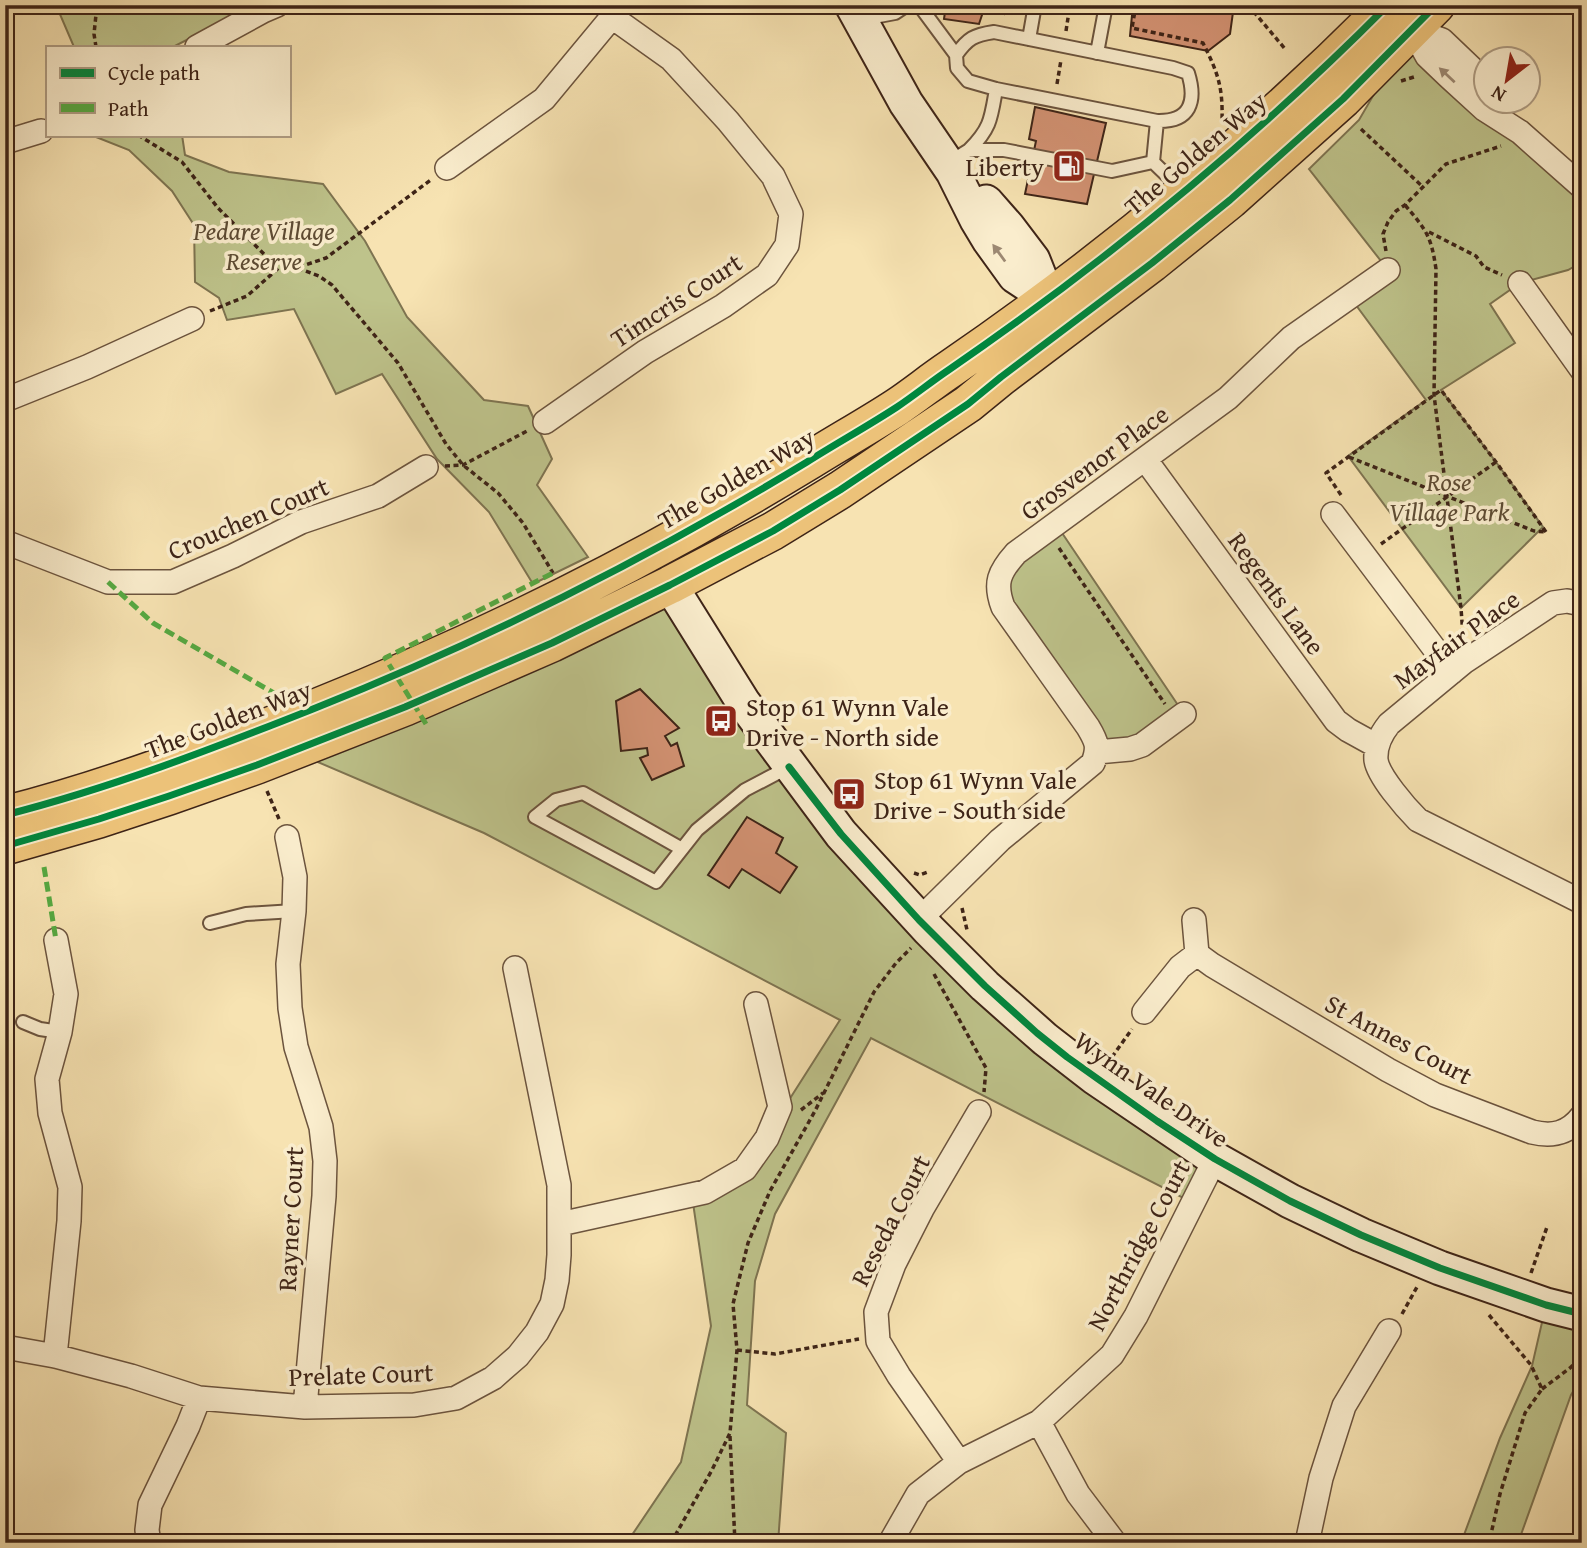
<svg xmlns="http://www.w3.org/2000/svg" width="1587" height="1548" viewBox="0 0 1587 1548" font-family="'Gentium Book Plus',serif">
	<rect width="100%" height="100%" fill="#f7e3b2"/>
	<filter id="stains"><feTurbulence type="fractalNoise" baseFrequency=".00286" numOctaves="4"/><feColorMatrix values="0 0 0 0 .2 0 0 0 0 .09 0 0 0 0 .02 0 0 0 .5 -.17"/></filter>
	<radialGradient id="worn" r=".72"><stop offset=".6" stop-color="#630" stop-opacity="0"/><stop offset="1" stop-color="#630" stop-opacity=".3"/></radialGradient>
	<path fill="#bec38b" stroke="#7e7451" stroke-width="2" d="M56,5H255L173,47H74Z
		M1412,29L1582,185V262L1568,270L1520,283L1490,304L1515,343L1441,390L1496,462L1543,527L1461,608L1348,456L1426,400L1350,297L1388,270L1309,169L1359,120Z
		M91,135H182L185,155L229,172L323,184L365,241L407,317L484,400L528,406L552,459L537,485L588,557L533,584L489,512L437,459L382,374L336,394L294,309L227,320L219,298L195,282L194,225L172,191L129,150Z
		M1056,524L1184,714L1097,752L999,579Z
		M670,585L929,930L1215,1159L1193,1203L871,1038L775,1214L755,1281L747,1405L786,1433L778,1543H629L630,1538L681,1462L711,1326L692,1196L745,1169L840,1020L484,833L292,751Z
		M1546,1305L1582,1315V1377L1571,1395L1518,1543H1461L1500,1438L1532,1366Z"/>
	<path fill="#d39273" stroke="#3e2417" stroke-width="2" d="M946,5H1005L1004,14L984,9L979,24L944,19Z
		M1133,5H1234L1230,34L1208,51L1130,36Z
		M1035,107L1106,123L1087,204L1025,194L1036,141L1029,139Z
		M640,689L679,728L665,736L671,746L677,743L684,766L652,780L640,758L648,755L647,748L621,751L616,701Z
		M747,817L783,838L776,853L797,867L780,893L742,869L729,888L708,875Z"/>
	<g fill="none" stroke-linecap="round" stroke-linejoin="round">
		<defs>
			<path id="lane" d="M919,5L956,55
				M863,19L895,13L907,5
				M1029,39L1035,5
				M1097,53L1106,5
				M969,150C991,128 991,118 996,89
				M1153,162L1157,121L996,89L968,81L957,68L956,55C968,38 974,35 994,32L1173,68L1188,73C1197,102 1190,122 1157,121
				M948,163L969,150H1004L1112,171L1153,162L1181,189
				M682,849L583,793L556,800L535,817L656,882L697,830L745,790L789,767
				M210,923L246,914L294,911
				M23,1022L40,1029L60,1032"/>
			<path id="street" d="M1404,20L1412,29L1427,56L1449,77L1484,109L1520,132L1582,187
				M1412,29L1442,40L1486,82
				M197,47L263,11L277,5
				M5,142L41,131
				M447,168L544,99L612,17L613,5
				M1520,283L1582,370
				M5,400L87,367L192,319
				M545,422L645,352L723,306L767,275L787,245L791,214L773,176L728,121L671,59L612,17
				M1145,459L1336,721L1348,730L1377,746
				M1333,514L1452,672
				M5,542L108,582H173L233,556L301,522L378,496L426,467
				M1582,604L1567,601L1553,603L1464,662L1389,724C1381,734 1375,747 1376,760C1378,776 1406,808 1418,820L1582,902
				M1097,752L1130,749L1142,745L1184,714
				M287,837L295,877L294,911L288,964L290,1008L296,1047L321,1127L325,1161L324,1196L305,1407
				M919,920L1000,840L1093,763C1099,747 1097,742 1088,727L1003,607C994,583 999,572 1016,553L1228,398L1291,338L1388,270
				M1194,920L1197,954L1212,965L1388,1070L1418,1086L1435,1095L1532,1132C1552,1137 1568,1134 1582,1116
				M1144,1012L1180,967L1197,954
				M560,1224L705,1192L745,1169L767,1138L780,1107L756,1004
				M5,1347L55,1356L131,1376L199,1398L305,1407L414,1405L456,1398L493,1378L518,1356L537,1332L552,1304L557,1280L559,1255V1185L515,968
				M55,1356L69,1221L70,1187L50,1113L47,1079L60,1032L66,994L56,940
				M1039,1422L1078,1494L1115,1543
				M959,1462L899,1376L878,1341L876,1312L894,1264L922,1209L979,1112
				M149,1543L147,1530L150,1505L188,1426L199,1398
				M890,1543L918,1494L959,1462L1039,1422L1112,1355L1136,1316L1215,1159
				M1307,1543L1321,1478L1344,1406L1389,1331"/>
			<path id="secondary" d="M852,5L906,103L953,172L977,220L989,240L1015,276L1048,298L1064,317
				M986,202L1008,227L1033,260L1048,298
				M670,585L743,702L841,834L929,930L985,986L1045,1039L1094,1077L1215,1159L1290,1201L1361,1235L1440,1268L1546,1305L1582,1314"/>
			<path id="primary" d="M5,815C111,788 212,749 313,709C484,641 649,558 807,462C837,443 868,426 897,407C915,395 932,381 950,369C1107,261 1254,140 1388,5
				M5,846L99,819L169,796L257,765L405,707L552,643L670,585L773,531L840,490L968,404L1001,377L1152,263L1230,200L1343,99L1436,5"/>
		</defs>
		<use href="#lane" stroke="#6c543e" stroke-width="16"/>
		<use href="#street" stroke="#6c543e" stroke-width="26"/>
		<use href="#secondary" stroke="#3e2417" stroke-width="37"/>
		<use href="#primary" stroke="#3e2417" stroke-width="40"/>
		<path stroke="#3e2417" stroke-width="3.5" stroke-dasharray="5 3.5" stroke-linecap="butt" d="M1136,5L1132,28L1203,43C1218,73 1223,87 1222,121
			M1248,5L1286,50
			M1066,31L1070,5
			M96,47L94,34L97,5
			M1401,81L1417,76
			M1057,84L1061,60
			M1361,129L1423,187
			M138,135L182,162L218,208L265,255L282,265L298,268L319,276L332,285L398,363L446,444L463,465L498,493L523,523L553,573
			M1405,205C1426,230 1431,235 1436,269L1434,395L1461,608L1463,636
			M1429,232L1476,256L1484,267L1502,275
			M1386,251L1383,234L1388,222L1396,211L1405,205L1446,164L1501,146
			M299,267L326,258L432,179
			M210,311L247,296L282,265
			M1349,457L1534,531L1546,532
			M445,466L463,465L527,431
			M1341,495L1326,473L1441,390L1496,462L1546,532
			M1381,544L1496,462
			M1059,548L1165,704
			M267,791L279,819
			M914,873L920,875L928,872
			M962,908L967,930
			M934,974L986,1068L984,1092
			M1112,1057L1132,1029
			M801,1110L823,1093
			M1531,1273L1547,1227
			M1402,1314L1417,1287
			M1489,1315L1531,1365L1542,1389L1525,1413L1500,1494L1489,1543
			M737,1350L775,1354L859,1339
			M1542,1389L1570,1368L1582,1356
			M730,1436L735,1543
			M671,1543L712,1470L730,1433L737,1350L733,1304L748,1243L770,1191L815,1111L874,992L896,963L911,948"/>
		<use href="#lane" stroke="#faedcd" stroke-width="12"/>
		<use href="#street" stroke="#faedcd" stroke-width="23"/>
		<use href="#secondary" stroke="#faedcd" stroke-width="33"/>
		<use href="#primary" stroke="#ecc279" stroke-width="37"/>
		<path stroke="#55aa42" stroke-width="5" stroke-dasharray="10 5" stroke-linecap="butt" d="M108,582L153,623L279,696
			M426,724L385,658L553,573
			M44,867L56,940"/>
		<defs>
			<path id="cycleway" d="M789,767L841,834L919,920L985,986L1037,1033L1067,1057L1157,1121L1215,1159L1290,1201L1361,1235L1440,1268L1546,1305L1582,1314
				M5,815C111,788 212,749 313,709C484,641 649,558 807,462C837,443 868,426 897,407C915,395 932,381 950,369C1107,261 1254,140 1388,5
				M5,846L99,819L169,796L257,765L405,707L552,643L670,585L773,531L840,490L968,404L1001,377L1152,263L1230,200L1343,99L1436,5"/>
		</defs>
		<use href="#cycleway" stroke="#faedcd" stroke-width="11"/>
		<use href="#cycleway" stroke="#00873e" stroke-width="7"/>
	</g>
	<defs><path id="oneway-solid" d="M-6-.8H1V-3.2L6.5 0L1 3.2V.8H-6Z" transform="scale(1.75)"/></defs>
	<g fill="#9c8872">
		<use href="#oneway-solid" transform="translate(1447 75) rotate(-137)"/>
		<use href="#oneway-solid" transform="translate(999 253) rotate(-126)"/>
	</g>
	<defs>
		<symbol id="fuel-square" viewBox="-11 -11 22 22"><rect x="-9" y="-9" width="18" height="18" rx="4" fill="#8f2418" stroke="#faedcd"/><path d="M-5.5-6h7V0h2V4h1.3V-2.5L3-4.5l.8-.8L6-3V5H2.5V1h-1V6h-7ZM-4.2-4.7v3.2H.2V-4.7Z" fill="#fff"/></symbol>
		<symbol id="bus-square" viewBox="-11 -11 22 22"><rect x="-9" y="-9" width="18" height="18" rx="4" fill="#8f2418" stroke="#faedcd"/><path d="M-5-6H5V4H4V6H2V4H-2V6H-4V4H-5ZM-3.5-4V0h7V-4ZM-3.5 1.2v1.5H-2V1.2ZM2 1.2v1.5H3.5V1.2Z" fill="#fff"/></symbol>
	</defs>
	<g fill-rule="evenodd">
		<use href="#fuel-square" x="1050" y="147" width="38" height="38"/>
		<use href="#bus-square" x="702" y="702" width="38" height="38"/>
		<use href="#bus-square" x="830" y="775" width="38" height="38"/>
	</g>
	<g text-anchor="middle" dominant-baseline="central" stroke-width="7" stroke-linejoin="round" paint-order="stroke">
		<g font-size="26" fill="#3e2417" stroke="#faedcd">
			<text transform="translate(1195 153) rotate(-40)">The Golden Way</text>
			<text transform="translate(676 300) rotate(-33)">Timcris Court</text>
			<text transform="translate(1094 462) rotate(-36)">Grosvenor Place</text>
			<text transform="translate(736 478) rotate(-30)">The Golden Way</text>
			<text transform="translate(248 518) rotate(-23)">Crouchen Court</text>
			<text transform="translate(1277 593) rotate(54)">Regents Lane</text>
			<text transform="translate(1456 639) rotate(-36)">Mayfair Place</text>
			<text transform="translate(228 719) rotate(-21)">The Golden Way</text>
			<text transform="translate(1399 1039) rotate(28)">St Annes Court</text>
			<text transform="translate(1152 1089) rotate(35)">Wynn Vale Drive</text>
			<text transform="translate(290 1219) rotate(-87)">Rayner Court</text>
			<text transform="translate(890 1220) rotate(-63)">Reseda Court</text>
			<text transform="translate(1138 1245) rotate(-62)">Northridge Court</text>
			<text transform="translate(361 1374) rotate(-2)">Prelate Court</text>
		</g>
		<g font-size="26" fill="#3e2417" stroke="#faedcd" text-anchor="start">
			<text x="1044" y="166" text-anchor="end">Liberty</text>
			<text x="746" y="706">Stop 61 Wynn Vale<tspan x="746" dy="30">Drive - North side</tspan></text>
			<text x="874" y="779">Stop 61 Wynn Vale<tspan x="874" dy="30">Drive - South side</tspan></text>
		</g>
		<g font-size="26" font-style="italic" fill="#5e4c34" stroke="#faedcd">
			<text x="264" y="230">Pedare Village<tspan x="264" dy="30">Reserve</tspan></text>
			<text x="1449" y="481">Rose<tspan x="1449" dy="30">Village Park</tspan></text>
		</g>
	</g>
	<rect width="1587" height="1548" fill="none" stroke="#f7e3b2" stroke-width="28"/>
	<rect x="7" y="7" width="1573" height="1534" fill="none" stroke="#3e2417" stroke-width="3.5"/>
	<rect x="14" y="14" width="1559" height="1520" fill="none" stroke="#3e2417" stroke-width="2"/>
	<rect x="46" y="46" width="245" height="91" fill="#faedcd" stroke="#af9d84" stroke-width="2"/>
	<rect x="60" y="68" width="35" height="10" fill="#00873e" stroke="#af9d84" stroke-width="2"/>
	<text x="108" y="80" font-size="21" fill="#3e2417">Cycle path</text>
	<rect x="60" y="103" width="35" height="10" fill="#55aa42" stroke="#af9d84" stroke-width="2"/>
	<text x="108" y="116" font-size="21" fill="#3e2417">Path</text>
	<g transform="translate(1507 80) rotate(211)"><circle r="33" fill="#faedcd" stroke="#af9d84" stroke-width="2"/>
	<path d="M0-5L12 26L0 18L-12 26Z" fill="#8f2418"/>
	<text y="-10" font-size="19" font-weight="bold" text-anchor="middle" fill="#3e2417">N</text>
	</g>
	<rect width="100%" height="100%" filter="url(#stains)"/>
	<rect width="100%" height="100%" fill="url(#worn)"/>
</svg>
